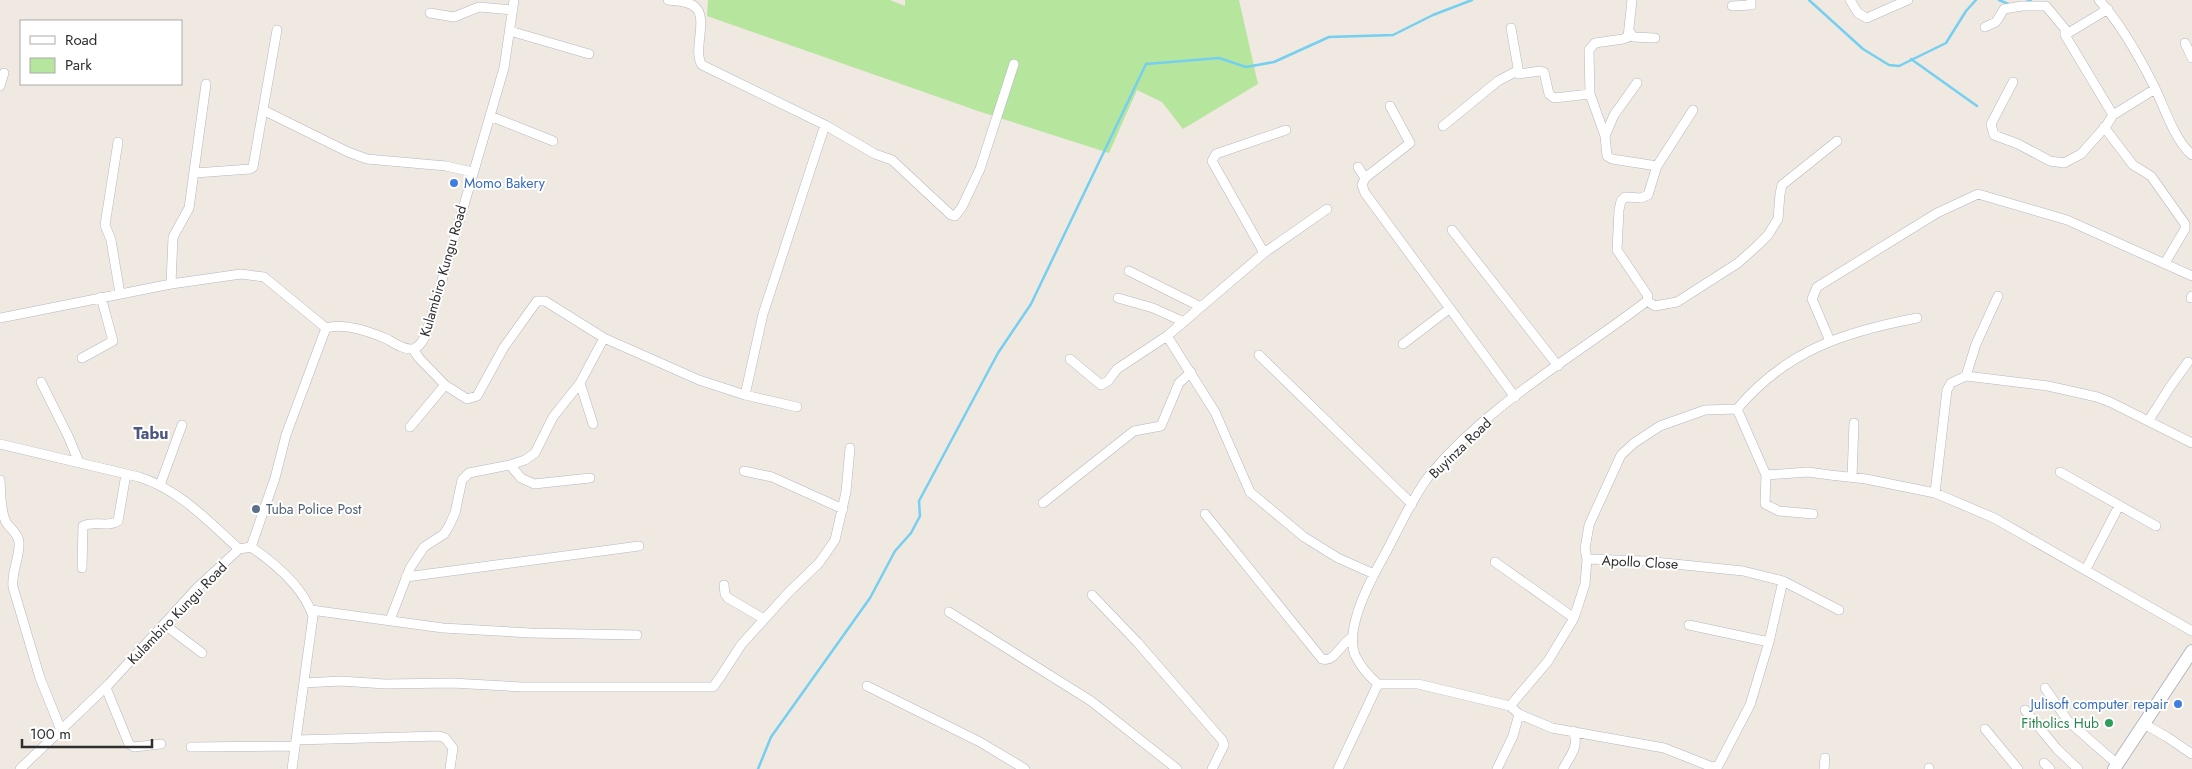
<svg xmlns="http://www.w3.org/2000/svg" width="2192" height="769" viewBox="0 0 2192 769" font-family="Jost,sans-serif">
	<rect width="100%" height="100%" fill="#efe9e1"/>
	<path fill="#b6e59e" d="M708,0H890L905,6V0H1239L1258,84L1183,129L1162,102L1137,90L1109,153L978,111L707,16Z"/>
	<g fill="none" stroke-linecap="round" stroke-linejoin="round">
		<path stroke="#75cff0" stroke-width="2.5" d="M1809,0L1863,49L1889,65L1899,66L1946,43L1966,11L1976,0
			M1999,0L2011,5
			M2024,3L2031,0
			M1911,59L1977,106
			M758,769L771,737L870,598L895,551L911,533L920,516L919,501L998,353L1031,304L1146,64L1219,58L1246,67L1274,62L1329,37L1393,35L1433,15L1472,0"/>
		<defs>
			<path id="minor" d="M668,0C676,1 689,1 695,7C709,18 692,51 702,65L825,125L875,154L892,160L951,215L955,216L962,207L980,169L1014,64
				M1632,0L1628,37L1623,39L1595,43L1589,50L1590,94L1605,136L1607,156L1612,159L1657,166
				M1850,0L1858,13L1867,18L1908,0
				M2099,0C2122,25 2140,58 2155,88C2165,109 2174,139 2192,155
				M1732,6L1751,5V0
				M430,13L454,17L479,7L513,10
				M1985,27L1996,22L2004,9L2022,6H2046L2065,29V35L2108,9
				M1511,28L1519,74L1540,71L1544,72L1549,94L1554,98L1590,94
				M510,31L589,54
				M1630,32L1633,37L1655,38
				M2065,35L2113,115
				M2185,43L2192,58
				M2013,82L1991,124L1994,135L2018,144L2050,161L2064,163L2081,154L2106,126L2113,115L2155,89
				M0,86L4,73
				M1390,106L1410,143L1365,178L1362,185L1365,193L1515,397
				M265,111L348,152L367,159L446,166L472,172
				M490,116L553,141
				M1443,126L1498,81L1517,71
				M2104,127L2133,165L2151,176L2185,224V229L2165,263
				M1605,136L1614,115L1637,83
				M118,142L105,225L111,240L120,294
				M1358,167L1365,178
				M195,173L250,169L253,167L277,30
				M1327,209L1264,253L1167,336L1215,412L1250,492L1304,537L1338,558L1374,574
				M1452,230L1558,366
				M1264,253L1212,161L1216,154L1286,130
				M1129,271L1201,307
				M171,284L173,237L189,208L206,84
				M1118,298L1153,308L1184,322
				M2191,298L2192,296
				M1647,301L1655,306L1677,302L1738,263L1758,245L1768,235L1778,219L1780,194L1782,185L1837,141
				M0,318L171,284L241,274L264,277L326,328
				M1830,341L1812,299L1817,287L1937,213L1978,194L2067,220L2192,276
				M1403,344L1449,309
				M1259,355L1412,504
				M82,358L113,341L101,297
				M1070,359L1101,385L1108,381L1117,369L1167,336
				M1966,376L1976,344L1998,296
				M41,382L68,436L79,462
				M580,383L593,424
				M445,385L467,399L477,396L504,347L537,301H545L604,338
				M745,395L763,314L825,125
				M1737,409C1787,350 1844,332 1917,318
				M1737,409L1766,475L1765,504L1779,511L1813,514
				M2149,420L2170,387L2188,362
				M410,427L445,385L419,358L413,349
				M0,444L139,477C180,490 208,521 239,549
				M510,465L521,478L534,484L590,478
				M744,471L772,477L843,509
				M2060,472L2156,526
				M1766,475L1808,472L1830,475L1866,479L1935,493L1994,518L2192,631
				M1852,477L1854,423
				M0,480C1,494 0,510 6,522C10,529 18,533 19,542C20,558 11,572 13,587L40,678L61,730
				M160,485L182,425
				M1935,493L1947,390L1951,383L1966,376L2048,386L2097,397L2110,402L2192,443
				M1043,503L1134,431L1161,426L1179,383L1191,372
				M1205,514L1322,659C1335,663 1341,642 1353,637
				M251,547L275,478L286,435L326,328C344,322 370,332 387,339C394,343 404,350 413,349C420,347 423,340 426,335L504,68L514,0
				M251,547C276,564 303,587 313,616L292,769
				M1587,559L1645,561L1743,571L1783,581L1839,610
				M1495,562L1574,618
				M82,568L83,526C93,520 108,528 118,521L126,474
				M2086,569L2119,506
				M406,577L639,546
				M724,585L725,594L728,598L764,619
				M1092,595L1138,643L1222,740L1224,745L1212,769
				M311,610L443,628L530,633L637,635
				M949,612L1091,701L1177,769
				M390,620L410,568L424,547L444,534L449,526L455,513L462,480L469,473L510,465L525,460L535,453L553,417L580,383L604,338L699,380L745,395L797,407
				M165,625L202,653
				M1689,625L1769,642L1783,581
				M304,683L341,681L385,684L452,683L523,687H713L719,679L741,645L788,593L819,563L835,540L846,492L850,448
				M1378,684H1418L1510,706L1548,661L1574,618L1585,584L1587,559L1585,549L1589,525L1621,455L1634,443L1660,426L1705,410L1737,409
				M867,686L980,742L1025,769
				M106,688L129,744L134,747L161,744
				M2045,688L2068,721L2117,764
				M1510,706L1519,714L1552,728L1664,748L1712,767L1718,766L1750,705L1769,642
				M2025,710L2057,749L2078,769
				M2144,724L2167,737L2192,754
				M1985,729L2018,769
				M296,740L439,736L445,738L453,748L450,768
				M191,747L295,746
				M2044,763L2050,769
				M1929,768V769
				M20,769L109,684L197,588L239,549L251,547
				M1338,769L1378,684C1369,676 1360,666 1355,655C1345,630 1367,587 1379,565C1394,539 1411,499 1429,476C1488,404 1574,357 1647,301L1648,296L1617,250L1619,210L1621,201L1625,197L1641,198L1648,195L1657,166L1693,110
				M1497,769L1513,736L1519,714
				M1563,769C1570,756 1580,746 1573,731
				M1824,769L1825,758"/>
			<path id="secondary" d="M2114,769L2192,651"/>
		</defs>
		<use href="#minor" stroke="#b4b7c1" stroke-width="10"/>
		<use href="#secondary" stroke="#b4b7c1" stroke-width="14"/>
		<use href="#minor" stroke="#fff" stroke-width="9"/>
		<use href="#secondary" stroke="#fff" stroke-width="12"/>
	</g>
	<g fill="#3f7fe0" stroke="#fff" stroke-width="2">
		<circle cx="454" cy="183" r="5"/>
		<circle cx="2178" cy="704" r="5"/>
	</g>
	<circle fill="#5c6f8a" stroke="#fff" stroke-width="2" cx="256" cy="509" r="5"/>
	<circle fill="#2e9e5b" stroke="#fff" stroke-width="2" cx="2109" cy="723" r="5"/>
	<g text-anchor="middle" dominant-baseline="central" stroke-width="4" stroke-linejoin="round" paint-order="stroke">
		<g font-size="14" fill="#366cbe" stroke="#fff" text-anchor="start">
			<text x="464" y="183">Momo Bakery</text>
			<text x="2168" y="704" text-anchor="end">Julisoft computer repair</text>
		</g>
		<g font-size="14" fill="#2e2e2e" stroke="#fff">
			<text transform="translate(443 271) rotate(-74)">Kulambiro Kungu Road</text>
			<text transform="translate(1460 448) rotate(-44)">Buyinza Road</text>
			<text transform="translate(1640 562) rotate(3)">Apollo Close</text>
			<text transform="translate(177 613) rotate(-46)">Kulambiro Kungu Road</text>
		</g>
		<g font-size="14" fill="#4e5e75" stroke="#fff" text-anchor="start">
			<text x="266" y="509">Tuba Police Post</text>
		</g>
		<g font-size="14" fill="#27864d" stroke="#fff" text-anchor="end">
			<text x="2099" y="723">Fitholics Hub</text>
		</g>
		<g font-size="16" font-weight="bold" fill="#4d5680" stroke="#fff">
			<text x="151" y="433">Tabu</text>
		</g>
	</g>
	<rect x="20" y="20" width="162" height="65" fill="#ffffff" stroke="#ababab"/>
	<rect x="30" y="36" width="25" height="8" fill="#ffffff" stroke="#ababab"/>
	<text x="65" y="45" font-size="15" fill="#2e2e2e">Road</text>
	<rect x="30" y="58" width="25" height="15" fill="#b6e59e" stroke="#ababab"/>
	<text x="65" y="70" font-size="15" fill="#2e2e2e">Park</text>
	<path d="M22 739v8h130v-8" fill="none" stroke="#2e2e2e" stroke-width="2.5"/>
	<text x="30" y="739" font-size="15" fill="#2e2e2e" stroke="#ffffff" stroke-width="4" paint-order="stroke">100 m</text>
</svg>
